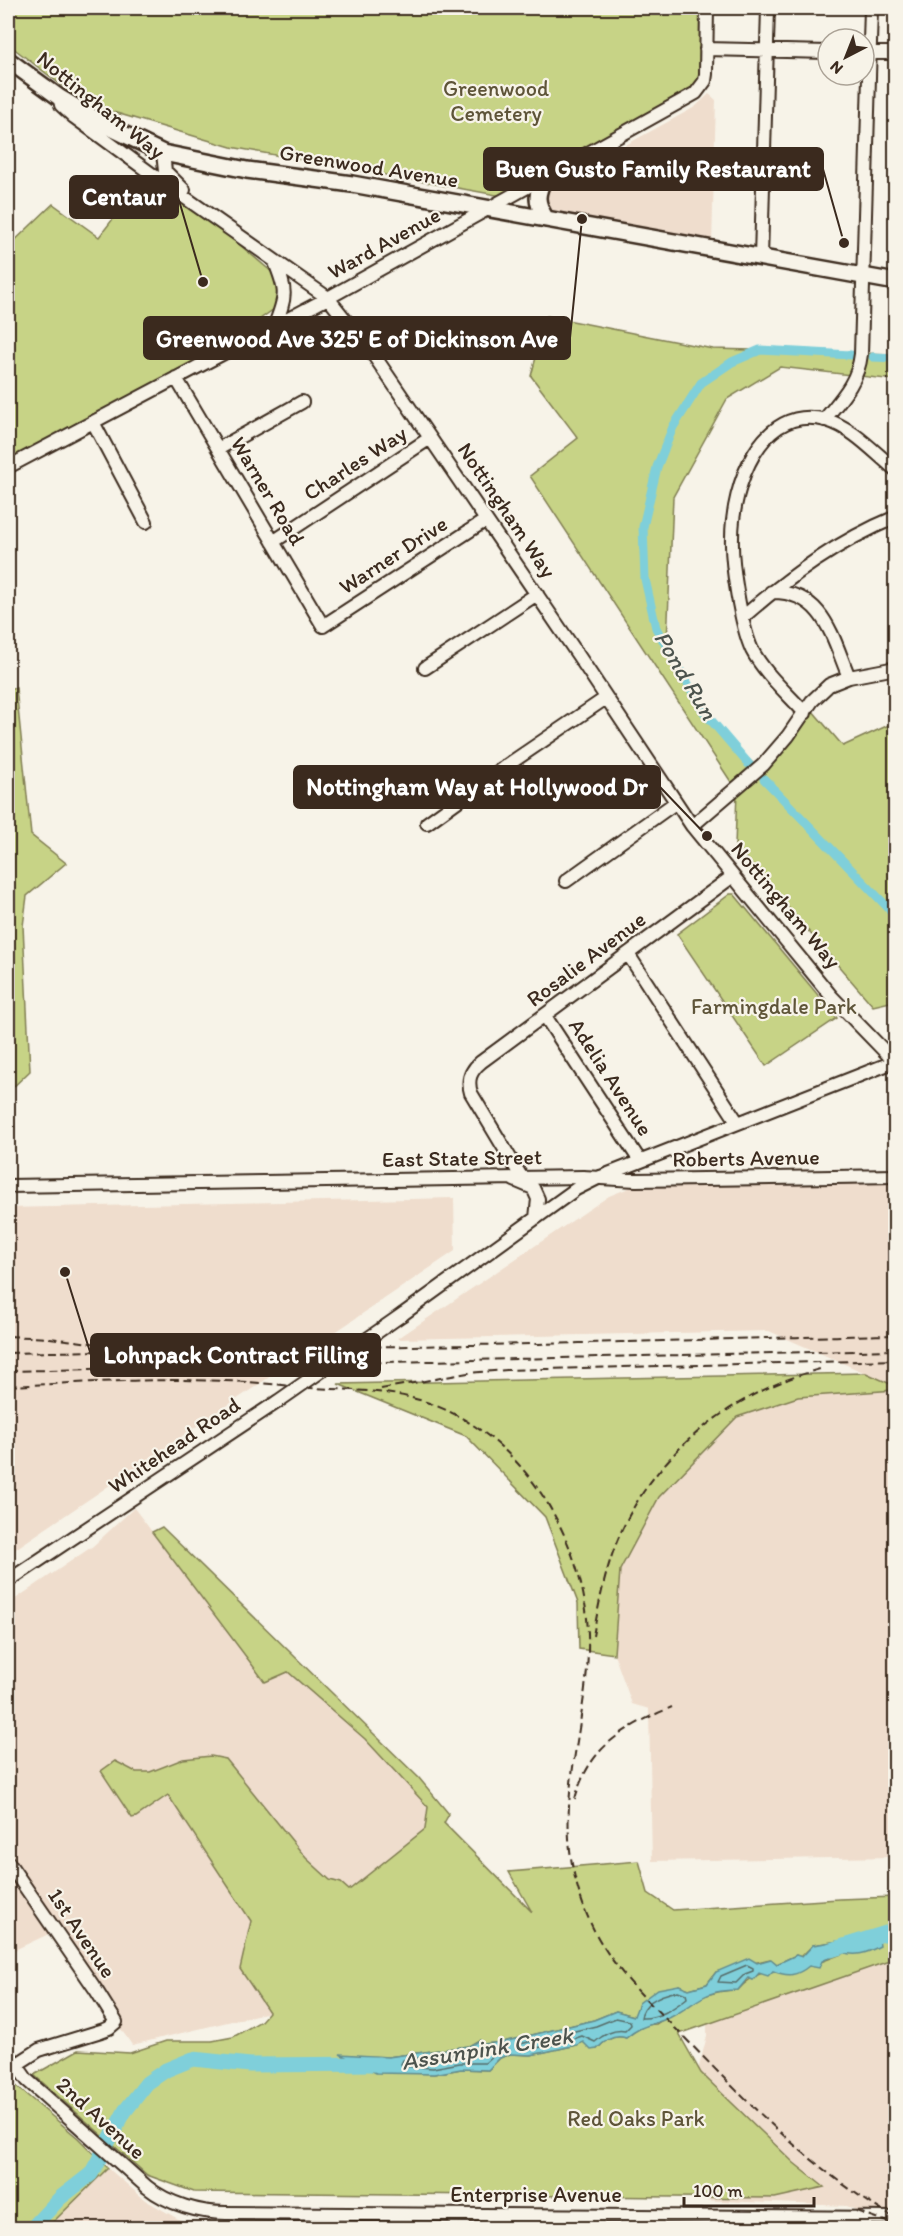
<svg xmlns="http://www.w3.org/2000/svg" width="903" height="2236" viewBox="0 0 903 2236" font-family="Itim,sans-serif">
	<rect width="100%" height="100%" fill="#f7f3e8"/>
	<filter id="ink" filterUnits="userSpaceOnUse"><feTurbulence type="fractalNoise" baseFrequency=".0167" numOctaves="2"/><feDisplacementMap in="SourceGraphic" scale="12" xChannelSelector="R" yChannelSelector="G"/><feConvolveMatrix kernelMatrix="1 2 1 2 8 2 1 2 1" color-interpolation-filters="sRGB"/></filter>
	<g filter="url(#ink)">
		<path fill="#efddcd" d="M709,94L716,100L712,244L548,212L541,196L549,187L695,107Z
			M895,1178V1386L769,1331L397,1339L609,1196L649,1180Z
			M454,1198L455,1251L322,1341L309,1342L308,1351L8,1554V1208Z
			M895,1390V1857L652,1861L649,1709L632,1704L614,1654L620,1570L659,1497L737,1417L798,1397Z
			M134,1508L265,1681L288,1672L365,1739L428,1807L425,1829L349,1890L341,1883L330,1880L306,1858L226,1759H183L150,1772H136L115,1761L101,1771L132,1818L136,1817L168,1794L251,1921L240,1969L269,2012L132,2045L53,1932L8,1953V1604L93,1546Z
			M895,1959V2227L847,2206L699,2200L696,2078L707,2036V2024Z
			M108,2168L145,2200L187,2224H296L553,2228H47Z"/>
		<path fill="#c7d386" stroke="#817e52" stroke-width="1.5" fill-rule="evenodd" d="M8,8H705L703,93L513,198L231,147L86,104L8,44Z
			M147,175L240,245L273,273L279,287V297L274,309L224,345L8,461V247L53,204L99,237Z
			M547,316L713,349L895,354V380L780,367L727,399L673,497L667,643L708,720L760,770L811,709L843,746L891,724L895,729V1001L873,1006L735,846L737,791L530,476L578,438L531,376Z
			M8,688H16L31,835L66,863L27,896L23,926L30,1071L8,1092Z
			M730,894H734L837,1018L766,1066L677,934Z
			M866,1373L895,1386V1390L798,1397L737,1417L659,1497L620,1570L614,1654L579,1649L578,1603L545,1517L466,1436L338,1384Z
			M162,1527L419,1778L449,1814L444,1823L532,1912L509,1872L639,1861L648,1893L673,1910L839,1899L895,1897V1959L679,2034L701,2073L794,2163L824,2187L775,2198L194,2192L147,2175L34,2075L78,2050L130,2053L166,2041H212L233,2037L261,2021L269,2012L240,1969L251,1921L168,1795L136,1817L132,1818L101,1771L115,1761L136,1772H150L183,1759L211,1756L226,1759L306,1858L330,1880L341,1883L349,1890L425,1829L428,1807L365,1739L288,1672L265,1682L152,1532ZM879,1940C856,1948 835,1957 812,1965C782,1975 763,1962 738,1990C703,1990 685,2006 656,2024C644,2024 636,2030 626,2038C615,2034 605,2040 597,2049L583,2042L577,2045L531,2055L510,2054L500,2058L488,2070L461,2069L434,2074L406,2072L342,2055L388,2057L469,2046L479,2040L483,2044L503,2042L594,2020L616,2011L634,2016L679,1985L689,1989L707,1984L716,1972L770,1959L777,1964L796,1955L801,1957L813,1945L839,1941L855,1946Z
			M9,2080L78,2138L108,2168L47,2228H8V2081Z"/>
		<path fill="#7fcfda" stroke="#648d8f" stroke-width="1.5" d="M879,1939L880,1946C867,1953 856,1957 842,1952L822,1961L819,1968L809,1966C797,1976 788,1977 773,1971L768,1976L759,1973L753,1980L748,1978L738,1990C700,1990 699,2003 669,2018C652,2025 641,2025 626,2038C615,2034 605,2040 597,2049L591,2050L583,2042L577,2045L531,2055L510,2054L500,2058L488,2070L461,2069L434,2074L376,2073L340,2054L388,2057L469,2046L480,2040L483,2044L503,2042L594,2020L616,2011L634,2016L639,2003L658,1989L679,1985L689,1989L707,1984L716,1972L749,1958L757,1963L771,1959L777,1964L796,1955L802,1957L813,1945L839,1941L855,1946Z"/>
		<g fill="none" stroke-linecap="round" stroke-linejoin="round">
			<path stroke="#566c69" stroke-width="1.5" d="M747,1965L753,1968V1971L745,1974L736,1983L718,1982L721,1976Z
				M678,1991L686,1994L687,1998C673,2009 658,2019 641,2018C643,2000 663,1994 678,1991Z
				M616,2018L630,2021L631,2025L625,2031C614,2029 603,2035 595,2042L582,2036C563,2043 541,2048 521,2050L518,2048L520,2044L596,2026Z
				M477,2048L493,2049L496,2053L485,2063H460L433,2068L403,2066L401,2064L403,2060L469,2052Z"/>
			<path stroke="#7fcfda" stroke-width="9" d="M873,357L896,358
				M752,768L704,712L656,628L645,579L643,527L657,467L673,427L701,383L732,362L760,350L851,355
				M764,779L896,916"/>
			<path stroke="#7fcfda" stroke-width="15" d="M831,1950L896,1930
				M32,2228L60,2198L91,2174L125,2111L147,2083L166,2070L193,2059L250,2065L379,2064"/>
			<defs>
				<path id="minor" d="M706,49L828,52
					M864,53H896
					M60,100L61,105L74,117L153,175L328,298L375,357L578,655L692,826L832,997L896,1063
					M163,153L165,171L184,190
					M761,258L768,8
					M274,260C287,291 287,295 274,327L325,321L356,336
					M176,378L323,626L486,520
					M824,420C841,399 858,382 861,354L871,8
					M93,422L146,522
					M218,449L302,402
					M8,467L328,298L696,93L705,81L706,74L707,8
					M273,542L430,438
					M771,592C824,591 832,637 849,677
					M743,617C790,576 838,541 896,517
					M425,668L537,594
					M805,713C787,693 764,673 752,650C741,626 731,564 732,538C732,487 760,403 826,420C852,427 875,453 896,470
					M427,823L503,768L606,698
					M692,826L763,765L788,736L812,701L829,685L849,677L896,668
					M566,881L675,803
					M628,954L738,1123
					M545,1016L640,1161
					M522,1178L471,1093C467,1080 470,1071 481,1062L733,876
					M514,1180L533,1188L538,1199L536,1218
					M8,1186L583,1177L636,1180L896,1176
					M403,1314L576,1189L598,1178L896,1061
					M8,1581L277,1402
					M8,1862L96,1990L116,2022L109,2028L101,2031L39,2050L8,2070
					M8,2053L27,2080L147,2187C168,2204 200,2213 226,2213L896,2218"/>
				<path id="major" d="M8,60L60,98L109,127L163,153L247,170L352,184L896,282
					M545,176C536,195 535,201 546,219"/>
			</defs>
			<use href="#minor" stroke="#3b2a1e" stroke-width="16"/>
			<use href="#major" stroke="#3b2a1e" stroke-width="20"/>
			<use href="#minor" stroke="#f7f3e8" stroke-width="12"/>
			<use href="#major" stroke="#f7f3e8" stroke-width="15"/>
			<path stroke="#3b2a1e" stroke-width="2" stroke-dasharray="9 4.5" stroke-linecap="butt" d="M8,1336L50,1338L99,1344
				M8,1353C183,1349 358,1347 533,1344C654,1342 775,1337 896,1335
				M8,1371L896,1350
				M8,1386C79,1383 153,1378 225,1381C254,1382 283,1385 311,1388C349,1390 390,1390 426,1402C514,1432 573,1520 586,1610C598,1697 555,1782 573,1869C579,1897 589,1925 605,1949C626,1982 655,2008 682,2035C748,2103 813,2171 896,2219
				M381,1389L468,1373L507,1370L896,1360
				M593,1636C598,1609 603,1581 612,1555C644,1460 729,1392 824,1368
				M575,1799C589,1746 625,1727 672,1707
				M856,2211L893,2224"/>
			<defs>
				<path id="minor-bridge" d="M277,1402L403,1314"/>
			</defs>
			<use href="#minor-bridge" stroke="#3b2a1e" stroke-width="16" stroke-linecap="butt"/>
			<use href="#minor-bridge" stroke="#f7f3e8" stroke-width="12"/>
		</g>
	</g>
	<g text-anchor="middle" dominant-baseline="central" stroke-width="4.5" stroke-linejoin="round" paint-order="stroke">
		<g font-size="22" fill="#5e5438" stroke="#f7f3e8">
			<text x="496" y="88">Greenwood<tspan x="496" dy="25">Cemetery</tspan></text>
			<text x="774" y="1006">Farmingdale Park</text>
			<text x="636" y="2118">Red Oaks Park</text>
		</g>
		<g font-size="22" fill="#3b2a1e" stroke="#f7f3e8">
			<text transform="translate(101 105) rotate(39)">Nottingham Way</text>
			<text transform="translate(369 166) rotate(9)">Greenwood Avenue</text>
			<text transform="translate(384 243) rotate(-29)">Ward Avenue</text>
			<text transform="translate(355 463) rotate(-33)">Charles Way</text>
			<text transform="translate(268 491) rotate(59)">Warner Road</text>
			<text transform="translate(507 510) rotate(56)">Nottingham Way</text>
			<text transform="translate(393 555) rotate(-33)">Warner Drive</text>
			<text transform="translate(786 905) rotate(50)">Nottingham Way</text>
			<text transform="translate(586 959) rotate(-37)">Rosalie Avenue</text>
			<text transform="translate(611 1077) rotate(57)">Adelia Avenue</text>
			<text transform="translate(462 1158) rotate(-1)">East State Street</text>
			<text transform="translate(746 1158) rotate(-1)">Roberts Avenue</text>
			<text transform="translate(174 1445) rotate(-34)">Whitehead Road</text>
			<text transform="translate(82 1933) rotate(56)">1st Avenue</text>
			<text transform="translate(101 2118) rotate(42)">2nd Avenue</text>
			<text x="536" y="2194">Enterprise Avenue</text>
		</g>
		<g font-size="24" font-style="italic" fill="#4c534d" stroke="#f7f3e8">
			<text transform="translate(686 675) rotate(59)">Pond Run</text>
			<text transform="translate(487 2048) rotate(-9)">Assunpink Creek</text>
		</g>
	</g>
	<path fill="none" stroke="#3b2a1e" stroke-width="2" d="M844 243L823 169M203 282L178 197M582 219L570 338M707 836L660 787M65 1272L91 1355"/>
	<g fill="#3b2a1e" stroke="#f7f3e8" stroke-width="2">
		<circle cx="844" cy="243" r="6"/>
		<circle cx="203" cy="282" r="6"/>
		<circle cx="582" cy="219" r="6"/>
		<circle cx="707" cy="836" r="6"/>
		<circle cx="65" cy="1272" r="6"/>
	</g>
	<g fill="#3b2a1e" stroke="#3b2a1e" stroke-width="2">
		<rect x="484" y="148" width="339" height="42" rx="6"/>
		<rect x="70" y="176" width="108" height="42" rx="6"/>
		<rect x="144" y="317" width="426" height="42" rx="6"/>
		<rect x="294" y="766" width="366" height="42" rx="6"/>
		<rect x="91" y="1334" width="289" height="42" rx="6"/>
	</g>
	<g font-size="24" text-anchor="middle" font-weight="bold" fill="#fff">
		<text x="653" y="177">Buen Gusto Family Restaurant</text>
		<text x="124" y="205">Centaur</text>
		<text x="357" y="347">Greenwood Ave 325' E of Dickinson Ave</text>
		<text x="477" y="795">Nottingham Way at Hollywood Dr</text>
		<text x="236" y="1363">Lohnpack Contract Filling</text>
	</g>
	<rect width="903" height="2236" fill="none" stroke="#f7f3e8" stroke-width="30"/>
	<rect x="15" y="15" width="873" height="2206" fill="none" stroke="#3b2a1e" stroke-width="2" filter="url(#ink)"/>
	<g transform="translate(846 57) rotate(222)"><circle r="28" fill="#f7f3e8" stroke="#aca397" stroke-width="1.5"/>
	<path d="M0-4.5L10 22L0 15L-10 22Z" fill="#3b2a1e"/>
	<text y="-9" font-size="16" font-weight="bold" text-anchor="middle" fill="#3b2a1e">N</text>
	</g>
	<path d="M684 2197v9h130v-9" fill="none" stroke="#3b2a1e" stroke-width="3"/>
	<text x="693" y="2197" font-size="18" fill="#3b2a1e" stroke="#f7f3e8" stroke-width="4.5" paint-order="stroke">100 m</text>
</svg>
